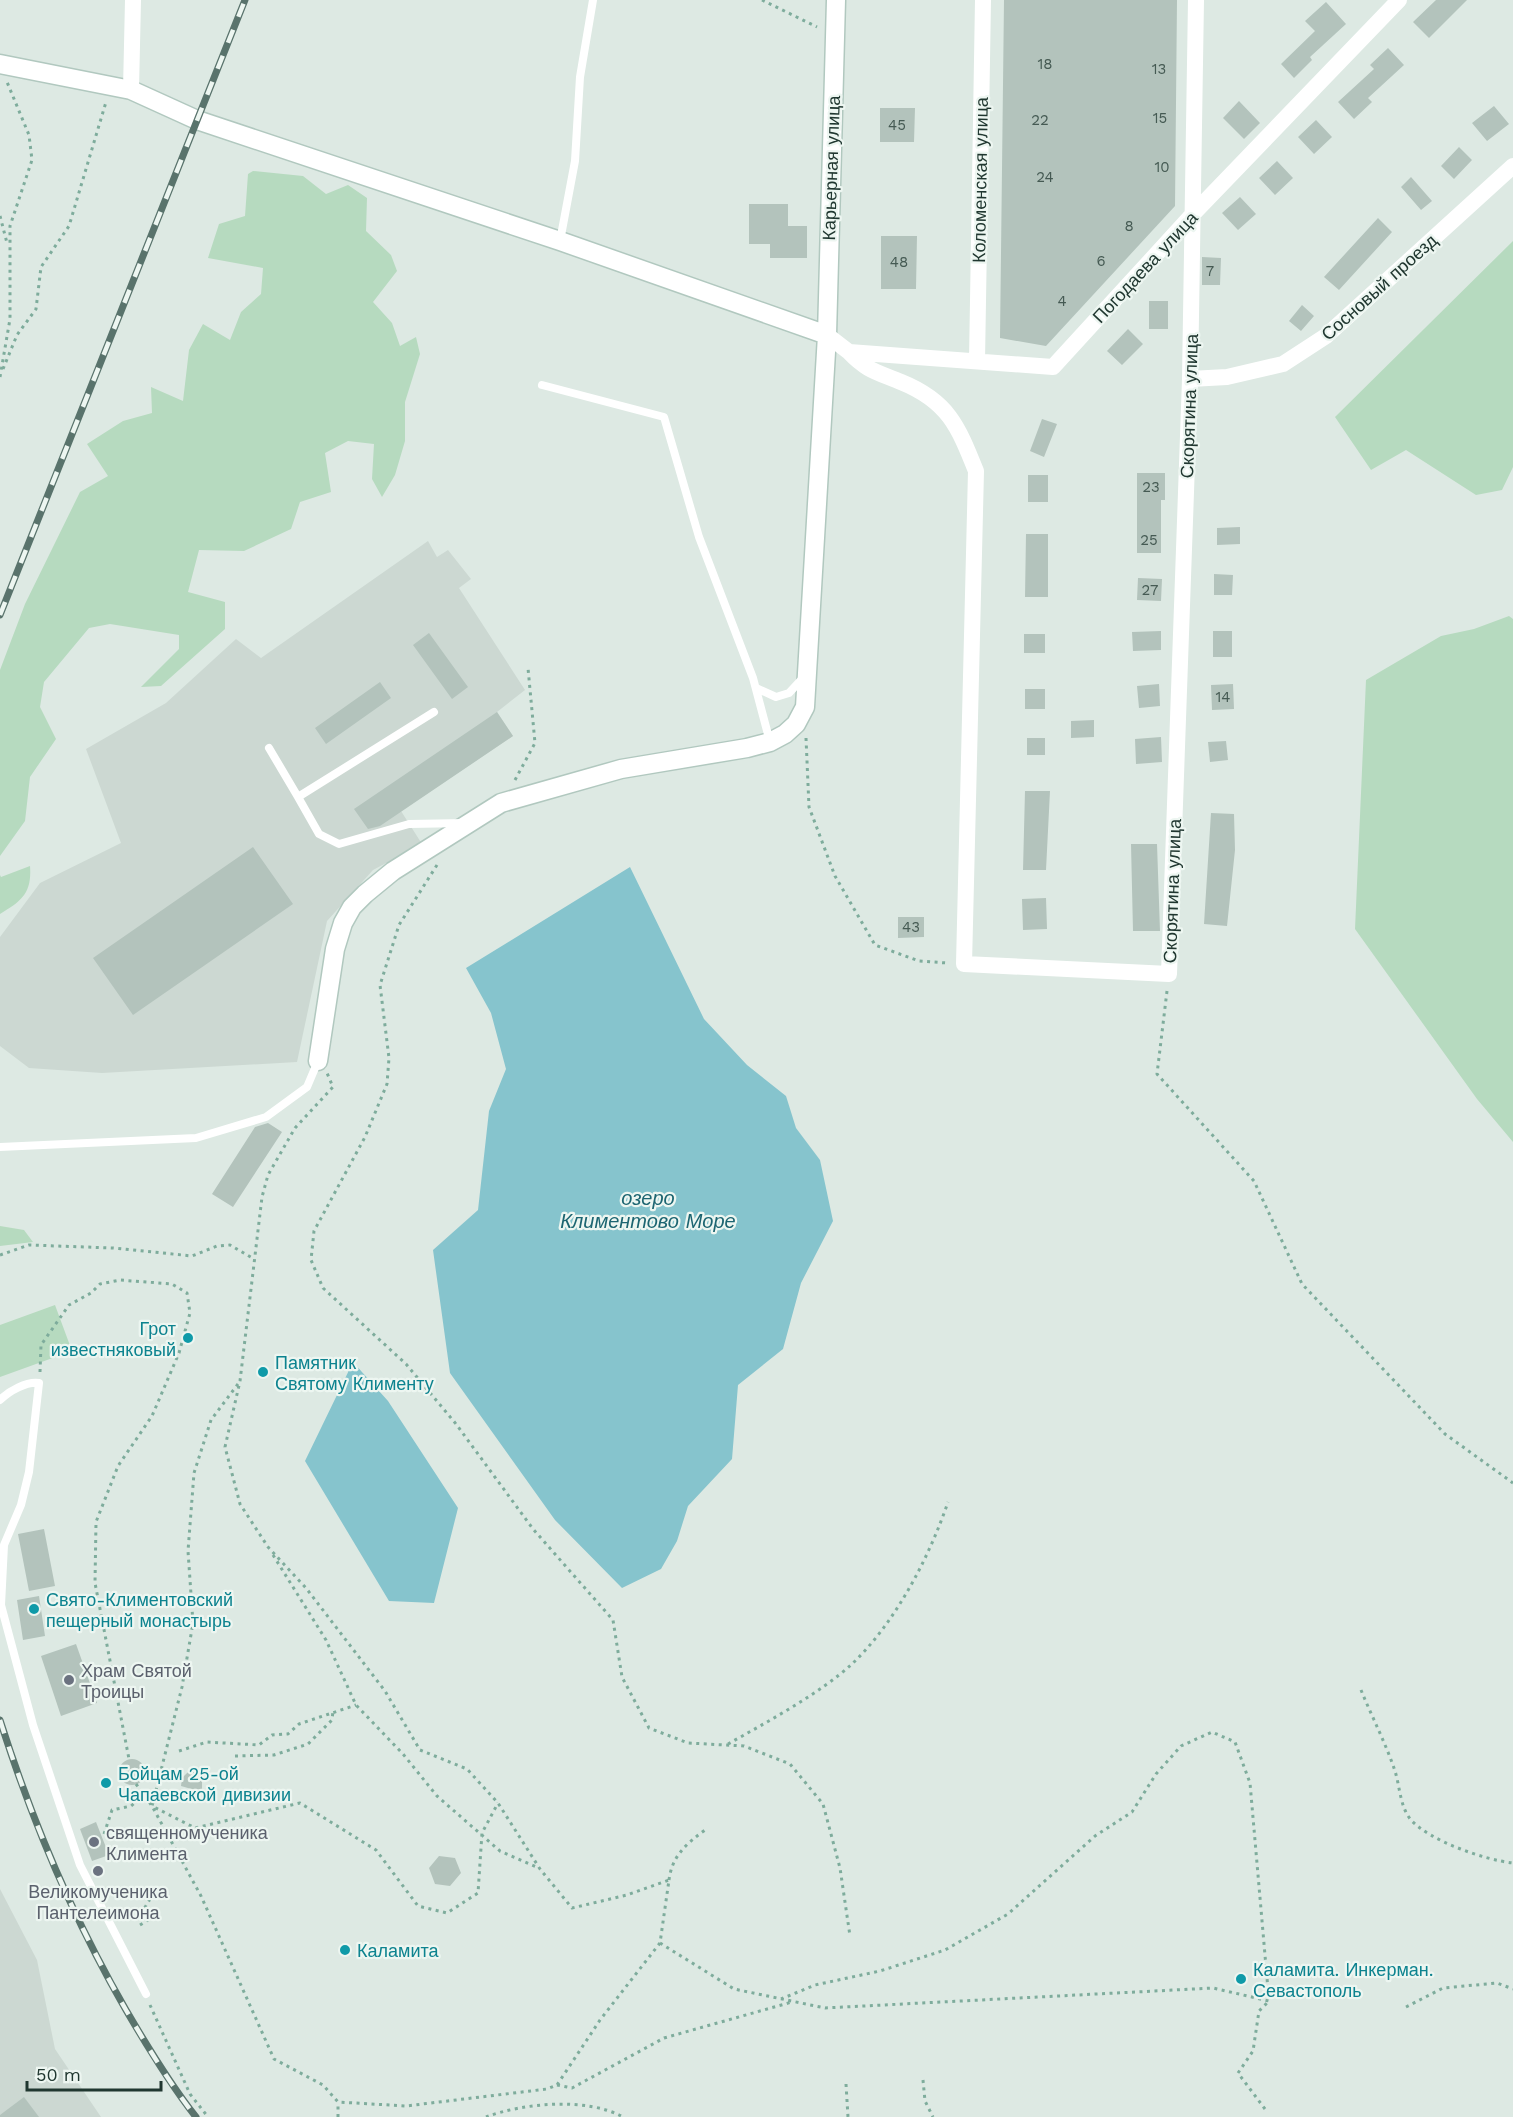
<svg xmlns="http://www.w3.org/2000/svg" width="1513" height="2117" viewBox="0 0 1513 2117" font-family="'Work Sans',sans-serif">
	<rect width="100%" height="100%" fill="#dde9e3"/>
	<path fill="#ccd8d2" d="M428,541L437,557L448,550L471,579L459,588L525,690L497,712L513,736L401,811L422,844L373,870L327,921L297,1062L102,1073L29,1068L0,1046V937L40,883L121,843L86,749L166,703L236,639L261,658Z
		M0,1889L37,1960L55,2049L101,2117H0Z"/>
	<path fill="#b6dabf" d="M253,171L303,176L326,194L348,185L367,198L366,231L391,255L397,271L373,302L392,323L400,346L416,337L420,354L405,402V441L395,475L382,497L372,479L374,444L348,441L325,453L331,492L300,502L291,529L244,551L199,550L188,592L225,602V629L161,686L141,687L179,649V635L110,624L89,628L44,682L40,707L56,739L30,777L25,821L0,856V670L25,604L80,492L108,476L87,444L123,421L152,413L151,387L183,401L189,350L203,324L230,340L241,312L261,294L263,268L208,258L219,224L245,216L248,174Z
		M1513,241V467L1502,490L1476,495L1406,450L1371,470L1335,417Z
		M1509,616L1513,619V1142L1477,1099L1355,929L1366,680L1441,636L1474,629Z
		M30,866C32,893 22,901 0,914V875L1,877Z
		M0,1226L24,1230L33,1242L0,1246Z
		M55,1305L72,1351L0,1377V1325Z"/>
	<path fill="#86c4cd" d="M630,867L704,1019L747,1065L786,1096L796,1128L820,1160L833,1221L801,1283L783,1349L738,1385L732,1459L688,1506L677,1541L661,1569L622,1588L555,1520L450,1373L433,1250L478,1210L489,1111L506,1069L491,1013L466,968Z
		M353,1362L388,1401L458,1508L434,1603L389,1601L305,1461Z"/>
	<path fill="#b3c3bc" d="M1004,0H1177L1175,206L1046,346L1000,338Z
		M1436,0H1467L1429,38L1413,22Z
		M1326,2L1346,24L1310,57L1312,60L1294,78L1281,64L1315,31L1305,21Z
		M1388,48L1404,65L1368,98L1372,102L1354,119L1338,102L1374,69L1370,65Z
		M1239,101L1260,123L1244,139L1223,118Z
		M1494,106L1509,124L1487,141L1472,123Z
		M880,108H915L914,142H880Z
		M1316,120L1332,137L1314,154L1298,137Z
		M1459,147L1472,160L1454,179L1441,166Z
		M1277,161L1293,178L1275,195L1259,178Z
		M1411,177L1432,201L1421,210L1401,187Z
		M1240,197L1256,214L1238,230L1222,213Z
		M749,204H788V226H807V258H770V244H749Z
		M1378,218L1392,232L1339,290L1324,277Z
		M881,236H917L916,289H881Z
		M1202,257L1221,258L1220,285H1202Z
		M1149,301H1168V329H1149Z
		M1302,305L1314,316L1301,331L1289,321Z
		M1128,329L1143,344L1122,365L1107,351Z
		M1042,419L1057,424L1044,457L1030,451Z
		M1137,473H1165V500H1161V553H1137Z
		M1028,475H1048V502H1028Z
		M1240,527V544L1217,545V528Z
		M1026,534H1048V597H1025Z
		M1214,574L1233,575L1232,595H1214Z
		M1138,578L1162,579L1161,601L1137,600Z
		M1161,631V650L1133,651L1132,632Z
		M1213,631H1232V657H1213Z
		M429,633L468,687L452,699L413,645Z
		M1024,634H1045V653H1024Z
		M380,682L391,698L326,744L315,728Z
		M1159,684L1160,706L1139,708L1137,686Z
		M1233,684L1234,709L1212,710L1211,685Z
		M1025,689H1045V709H1025Z
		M497,712L513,736L380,826L368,829L354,809Z
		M1094,720V737L1071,738V721Z
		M1161,737L1162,762L1136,764L1135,739Z
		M1027,738H1045V755H1027Z
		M1226,741L1228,760L1210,762L1208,742Z
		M1025,791H1050L1046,870H1023Z
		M1211,813L1234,814L1235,850L1227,926L1204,924Z
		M1131,844H1157L1160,931H1133Z
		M253,847L293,904L133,1015L93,958Z
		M1046,898L1047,929L1023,930L1022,899Z
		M898,917H924V937L898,938Z
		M268,1123L282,1132L233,1207L212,1194L255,1127Z
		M44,1529L55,1586L29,1591L18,1534Z
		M39,1596L45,1636L23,1640L17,1600Z
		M76,1644L97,1703L61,1716L41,1656Z
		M119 1772a13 13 0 1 1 26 0a13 13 0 1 1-26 0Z
		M188,1772H196L202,1778V1792L181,1786L182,1778Z
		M96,1822L109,1855L92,1861L80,1829Z
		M439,1856L455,1858L461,1873L450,1886L435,1884L429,1868Z
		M24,2097L39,2117H0V2115Z"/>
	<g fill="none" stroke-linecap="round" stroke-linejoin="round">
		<defs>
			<path id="secondary" d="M0,64L131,90L197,120L560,241L827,335
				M318,1061L335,949L343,923L352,907L365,894L393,871L501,803L621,769L747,748L770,742L785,734L796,724L805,707L827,335L836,0"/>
		</defs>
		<use href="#secondary" stroke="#b1c8bf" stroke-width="21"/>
		<path stroke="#7eac9c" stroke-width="3" stroke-dasharray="3 4.5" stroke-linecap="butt" d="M762,0L817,27
			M0,216L7,243
			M3,369L17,335L36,309L41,267L69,226L106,102
			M0,377L10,319V226L32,160L29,135L7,82
			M806,738L809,807L835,876L875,945L919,961L947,963
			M515,780L535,743L528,668
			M437,865L399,925L380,985L389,1058L387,1084L365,1137L314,1231L311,1260L323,1288L406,1364L456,1424L533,1529L613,1620L622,1677L649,1728L688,1743L744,1746L790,1764L823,1804L840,1868L850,1936
			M1167,991L1157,1074L1254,1181L1302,1284L1445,1434L1513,1483
			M0,1255L29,1245L113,1248L192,1256L217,1246L230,1245L254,1259
			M40,1372L41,1345L69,1305L91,1293L100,1284L120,1280L172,1284L187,1293L190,1313L179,1353L152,1416L118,1466L96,1522L95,1583L129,1759
			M238,1384L211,1420L194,1473L188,1551L193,1623L182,1687L152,1806L195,1828L300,1803L376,1850L418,1906L447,1913L478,1893L482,1833L498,1803
			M273,1555L326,1640L356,1705L403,1754L437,1796L500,1851L539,1868
			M1361,1690C1372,1717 1386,1744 1395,1771C1400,1787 1400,1807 1411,1820C1430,1841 1485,1860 1513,1863
			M728,1744C767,1722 819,1694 852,1664C895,1623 929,1558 948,1502
			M179,1751L207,1742L259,1745L272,1735L288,1734L299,1724L356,1705
			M235,1756L274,1755L308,1744L332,1720L333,1711
			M136,1784L152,1806L201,1896L274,2059L323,2085L338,2102L406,2106L547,2089L557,2085L600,2020L660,1943L669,1880L627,1895L572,1908L540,1869L498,1803L467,1769L420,1750L385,1691L306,1588L268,1547L240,1504L225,1447L240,1381L262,1197L268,1175L295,1128L333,1087L327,1073
			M104,1834L112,1810L131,1806L143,1796
			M669,1880C672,1856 686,1844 705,1830
			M140,1925L148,1920L144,1909L150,1899
			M660,1943L734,1989L825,2008L1213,1988L1269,2001L1250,1783L1235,1742L1212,1732L1181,1746L1156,1774L1132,1812L1095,1836L1008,1914L945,1950L880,1971L815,1985L781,1999
			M150,2005L190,2094L208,2117
			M1406,2007L1443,1988L1497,1983L1513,1989
			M923,2080L925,2101L933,2117
			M846,2084L848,2117
			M557,2085L572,2088L664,2038L792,2002
			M1265,2109L1238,2073L1253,2051L1259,2011L1269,2001
			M338,2117V2102
			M486,2117C523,2103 587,2097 623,2117"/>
		<path stroke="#fff" stroke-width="8" d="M560,241L575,161L580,77L593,0
			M542,385L664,417L699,537L753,678L770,742
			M756,688L776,697L789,693L802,679
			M434,712L298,797L319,834L339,844L409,824L465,823
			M269,748L298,797
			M0,1147L196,1138L266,1117L307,1087L318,1061
			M0,1400C9,1391 27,1381 39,1383L29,1472L21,1505L4,1545L1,1605L33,1725L80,1865L146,1994"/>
		<path stroke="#fff" stroke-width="16" d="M131,90L133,0
			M827,335L849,352L1053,367L1193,214L1399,0
			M849,352C867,371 877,372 901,382C948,401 958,426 976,471L964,964L1169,974L1190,379L1196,0
			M977,361L983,0
			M1190,379L1227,377L1283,364L1326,336L1513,166"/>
		<use href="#secondary" stroke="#fff" stroke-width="18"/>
		<defs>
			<path id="rail" d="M0,615L245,0
				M0,1720C32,1821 73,1918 126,2010C147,2046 170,2084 196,2117"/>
		</defs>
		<use href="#rail" stroke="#59736c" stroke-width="7"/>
		<use href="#rail" stroke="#edf6f1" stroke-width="4.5" stroke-dasharray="14" stroke-linecap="butt"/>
	</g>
	<g fill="#0f9aa8" stroke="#edf6f1" stroke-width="2">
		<circle cx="188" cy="1338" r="6"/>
		<circle cx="263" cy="1372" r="6"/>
		<circle cx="34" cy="1609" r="6"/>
		<circle cx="106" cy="1783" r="6"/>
		<circle cx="345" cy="1950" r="6"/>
		<circle cx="1241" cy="1979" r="6"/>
	</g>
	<g fill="#6b7280" stroke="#edf6f1" stroke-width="2">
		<circle cx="69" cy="1680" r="6"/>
		<circle cx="94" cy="1842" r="6"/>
		<circle cx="98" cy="1871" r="6"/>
	</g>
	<g text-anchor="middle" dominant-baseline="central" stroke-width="4.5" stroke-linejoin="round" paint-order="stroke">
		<g font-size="15" fill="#455a53">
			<text x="1045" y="64">18</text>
			<text x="1159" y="69">13</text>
			<text x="1160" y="118">15</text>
			<text x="1040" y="120">22</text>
			<text x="897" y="125">45</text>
			<text x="1162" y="167">10</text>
			<text x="1045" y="177">24</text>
			<text x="1129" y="226">8</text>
			<text x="1101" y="261">6</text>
			<text x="899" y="262">48</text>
			<text x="1210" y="271">7</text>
			<text x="1062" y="301">4</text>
			<text x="1151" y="487">23</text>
			<text x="1149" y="540">25</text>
			<text x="1150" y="590">27</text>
			<text x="1223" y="697">14</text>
			<text x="911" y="927">43</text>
		</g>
		<g font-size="18" fill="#203730" stroke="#edf6f1">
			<text transform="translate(831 168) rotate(-88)">Карьерная улица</text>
			<text transform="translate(980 180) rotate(-89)">Коломенская улица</text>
			<text transform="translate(1145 267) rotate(-47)">Погодаева улица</text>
			<text transform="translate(1379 287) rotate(-42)">Сосновый проезд</text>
			<text transform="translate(1189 406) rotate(-88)">Скорятина улица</text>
			<text transform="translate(1172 891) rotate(-88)">Скорятина улица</text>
		</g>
		<g font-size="18" fill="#0d838f" stroke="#edf6f1" text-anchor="start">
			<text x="176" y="1328" text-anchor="end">Грот<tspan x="176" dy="21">известняковый</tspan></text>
			<text x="275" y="1362">Памятник<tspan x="275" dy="21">Святому Клименту</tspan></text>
			<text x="46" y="1599">Свято-Климентовский<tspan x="46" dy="21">пещерный монастырь</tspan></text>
			<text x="118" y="1773">Бойцам 25-ой<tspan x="118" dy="21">Чапаевской дивизии</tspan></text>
			<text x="357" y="1950">Каламита</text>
			<text x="1253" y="1969">Каламита. Инкерман.<tspan x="1253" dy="21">Севастополь</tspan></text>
		</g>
		<g font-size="18" fill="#5b616d" stroke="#edf6f1" text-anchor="start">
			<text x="81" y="1670">Храм Святой<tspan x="81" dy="21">Троицы</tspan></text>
			<text x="106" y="1832">священномученика<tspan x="106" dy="21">Климента</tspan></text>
			<text x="98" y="1891" text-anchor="middle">Великомученика<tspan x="98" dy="21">Пантелеимона</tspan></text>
		</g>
		<g font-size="20" font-style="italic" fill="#1c6571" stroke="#edf6f1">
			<text x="648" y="1198">озеро<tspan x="648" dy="23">Климентово Море</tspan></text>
		</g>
	</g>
	<path d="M27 2081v9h134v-9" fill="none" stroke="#203730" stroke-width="3"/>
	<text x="36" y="2081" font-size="18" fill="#203730" stroke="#edf6f1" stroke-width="4.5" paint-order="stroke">50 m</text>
</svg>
